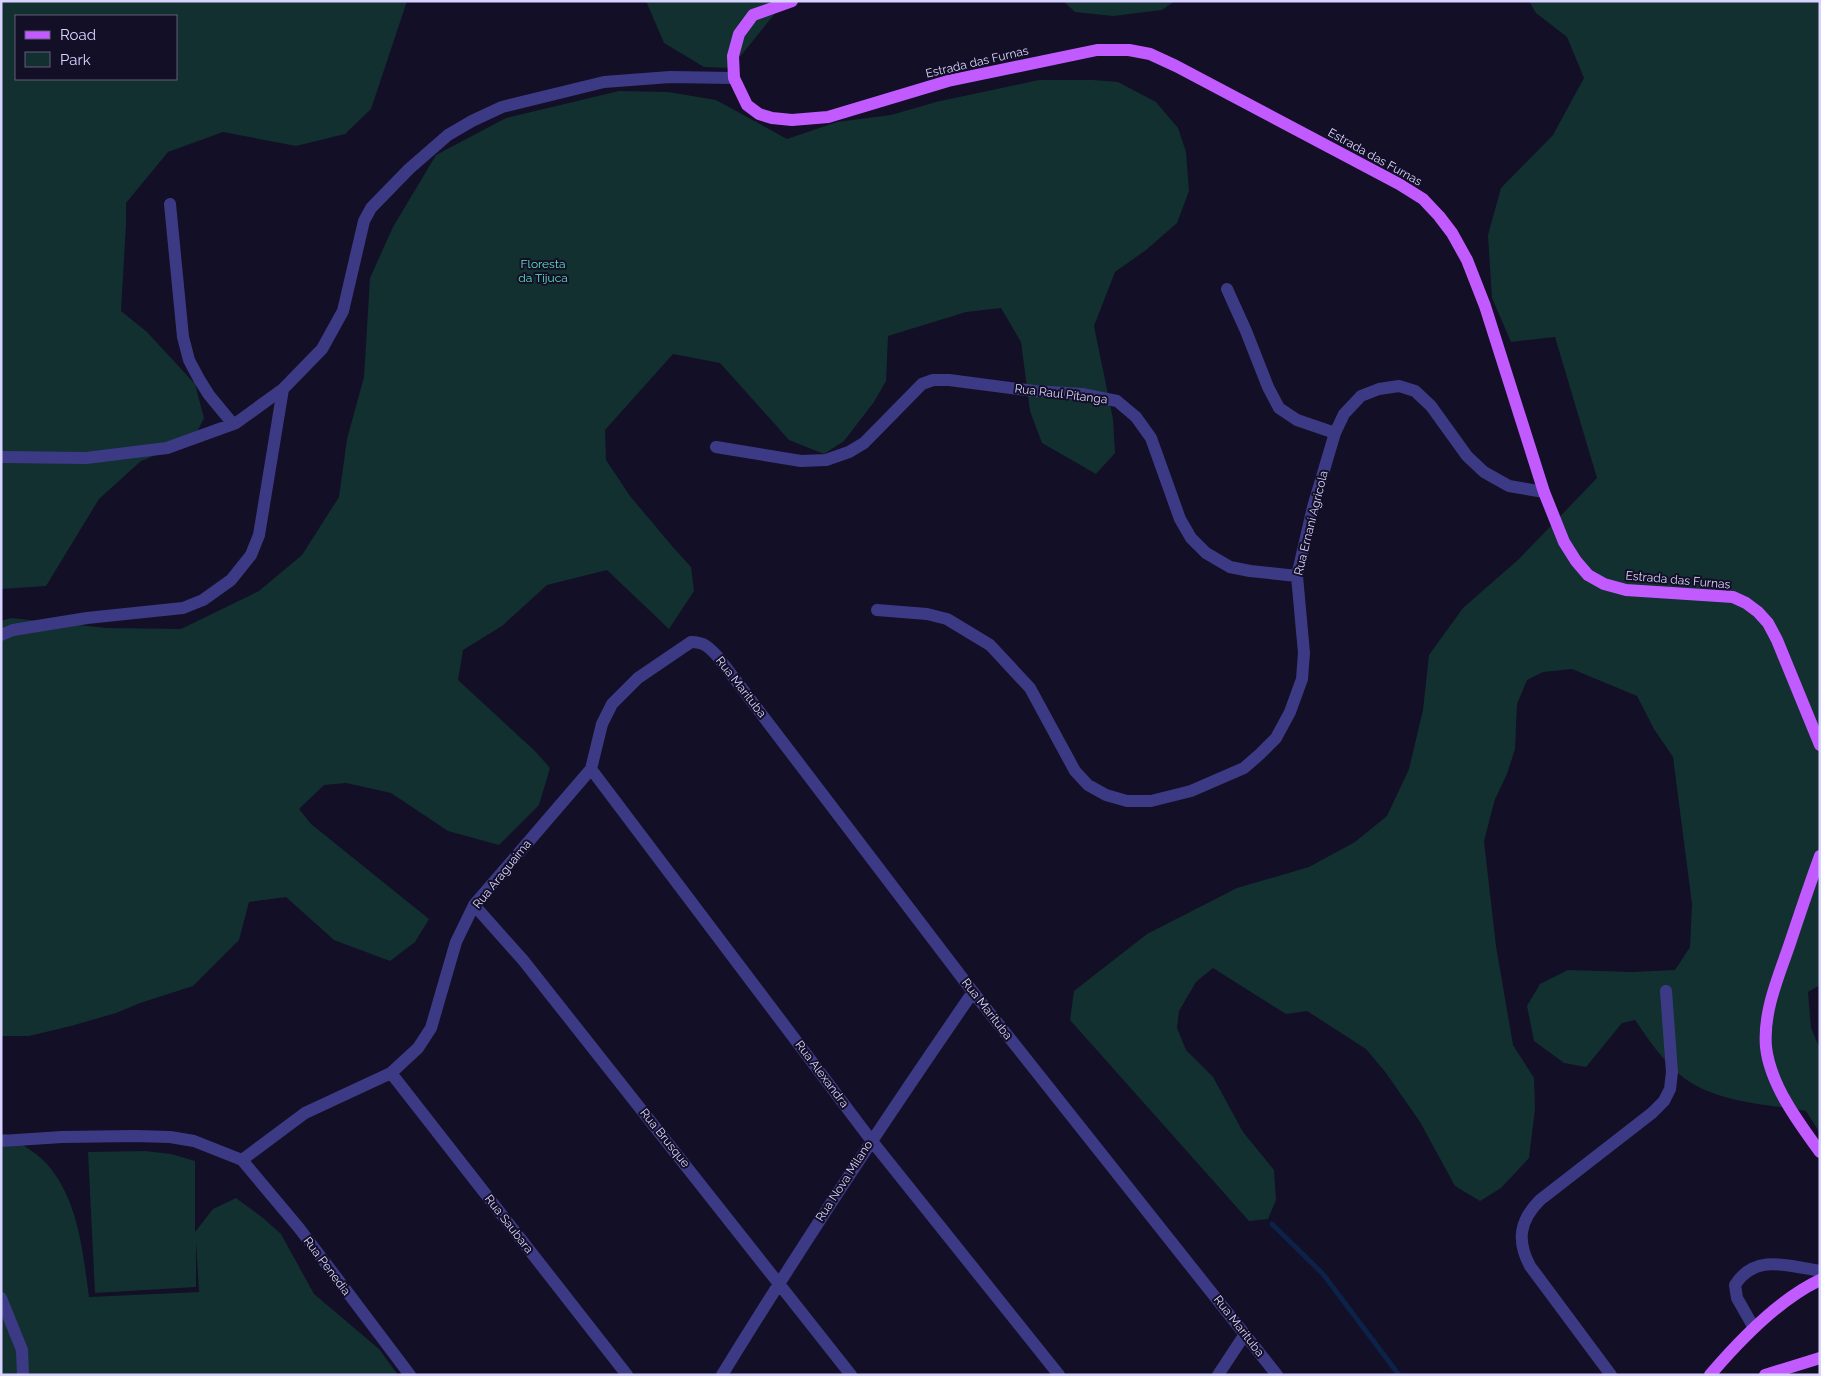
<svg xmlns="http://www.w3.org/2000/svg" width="1821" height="1376" viewBox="0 0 1821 1376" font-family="Raleway,sans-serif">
	<rect width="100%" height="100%" fill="#130f26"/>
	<path fill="#12302f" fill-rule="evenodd" d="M1,1H407L371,109L345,134L296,146L223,132L168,152L126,203V225L121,311L147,332L195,384L204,418L196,434L174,448L141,461L99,499L46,586L1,589ZM16,16H176V79H16Z
		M646,1H785L731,68L704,67L664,43Z
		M1063,1H1175L1162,10L1113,16L1075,12Z
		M1529,1H1820V985L1808,992L1811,1028L1820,1049V1133L1806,1111C1766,1104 1718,1103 1684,1078C1664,1063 1649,1040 1635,1020L1622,1023L1586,1067L1564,1063L1534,1041L1527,1006L1540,984L1568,970L1632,972L1675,970L1690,947L1692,904L1673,757L1654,729L1637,696L1572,669L1543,672L1527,680L1517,704L1515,749L1507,774L1495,799L1484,841L1496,946L1513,1045L1534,1078L1535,1109L1529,1158L1501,1188L1480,1201L1455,1186L1420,1122L1386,1073L1366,1049L1307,1011L1286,1014L1213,968L1196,982L1179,1011L1177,1028L1186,1050L1213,1077L1243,1132L1274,1170L1276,1200L1268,1219L1249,1221L1070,1020L1074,991L1147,934L1237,888L1309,867L1355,842L1387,816L1409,769L1423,710L1429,655L1463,608L1519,559L1597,478L1555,337L1511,342L1492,298L1488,235L1501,188L1553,135L1584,78L1567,37L1536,13Z
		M1039,80H1093L1118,82L1156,102L1178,128L1186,152L1189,191L1177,223L1146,250L1115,272L1094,326L1113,419L1115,453L1096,474L1042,443L1030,411L1021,342L1001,308L966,312L888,336L886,381L874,402L844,441L824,454L789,440L720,363L673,354L605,430L606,460L630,496L672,546L691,567L694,591L669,629L607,570L547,585L502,626L463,650L458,680L536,752L550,768L539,805L499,845L448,831L391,793L346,783L324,785L299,809L311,824L429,919L415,942L390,961L334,940L286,897L249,902L239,940L193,986L140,1003L116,1013L71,1026L29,1036H1V621L11,618L107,628L181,629L259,591L302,555L339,497L347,439L364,377L370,278L393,227L436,155L506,118L619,91L668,92L716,100L787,139L837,122L891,115L936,102Z
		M1,1134H6C21,1144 40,1154 51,1169C79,1205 83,1253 89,1297L199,1292L196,1241V1287L95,1293L88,1152L145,1151L171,1154L195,1161V1232L213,1209L236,1198L263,1218L281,1234L314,1294L379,1349L398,1375H1Z"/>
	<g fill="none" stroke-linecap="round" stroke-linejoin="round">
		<path stroke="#0c2248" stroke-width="5" d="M1272,1224L1323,1274L1399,1375"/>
		<path stroke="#3d3a85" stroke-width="12" d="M170,204L183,337L189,360L199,379L209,395L233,424
			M1227,289L1246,331L1268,387L1279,408L1297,420L1335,433
			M716,447L801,461L826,460L849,452L864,443L922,384L933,380H949L1034,391L1082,394L1117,401L1136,417L1151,438L1180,519L1191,538L1206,553L1230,567L1250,571L1297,576
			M1,457L86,458L167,448L236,423L283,389L322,349L343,311L364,221L371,208L409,169L448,135L472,121L502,107L604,82L670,77L734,78
			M877,610L927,614L947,619L990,645L1030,688L1075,771L1088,785L1106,795L1127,801H1151L1191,791L1244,768L1260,754L1276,738L1290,712L1302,679L1304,653L1297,576L1313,507L1335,433L1344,414L1361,396L1379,389L1399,386L1415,391L1431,406L1467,456L1484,472L1509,486L1544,492
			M1,635L13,630L87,618L183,608L203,600L231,580L251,555L259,535L283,389
			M591,769L871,1140L1059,1375
			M474,905L523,960L851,1375
			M391,1073L627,1375
			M1,1141L62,1137L135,1136L170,1137L194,1141L242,1160L299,1228L410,1375
			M242,1160L305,1113L391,1073L418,1048L431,1028L456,942L474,905L591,769L602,724L612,704L638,678L691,642C704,642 709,647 718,657L973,992L1277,1375
			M1,1298L22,1350L23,1375
			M1754,1328L1737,1298L1735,1285C1755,1253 1789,1266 1820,1271
			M722,1375C802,1245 886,1118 973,992
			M1218,1375L1245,1334
			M1611,1375L1530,1266C1516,1240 1520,1220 1540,1200L1652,1113L1664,1101L1670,1089L1672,1072L1666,991"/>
		<path stroke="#c25bff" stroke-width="12" d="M792,1L753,15L739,34L733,56L734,78L747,105L759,114L772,118L792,120L828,117L948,81L1097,50H1129L1150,54L1176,66L1399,184L1423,199L1439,216L1452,233L1467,260L1485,306L1544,492L1564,542L1576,561L1588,575L1604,584L1626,590L1733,597L1746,603L1758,612L1768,623L1777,640L1820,745
			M1820,856C1809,886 1799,916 1789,946C1778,978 1763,1012 1766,1047C1770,1084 1798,1122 1820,1152
			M1710,1375C1739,1341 1779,1299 1820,1280
			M1765,1375L1820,1358"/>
	</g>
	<g text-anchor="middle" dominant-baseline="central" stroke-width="4" stroke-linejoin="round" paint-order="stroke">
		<g font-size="12" fill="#d9d4ff" stroke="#130f26">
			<text transform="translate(977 62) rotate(-13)">Estrada das Furnas</text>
			<text transform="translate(1375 157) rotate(29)">Estrada das Furnas</text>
			<text transform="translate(1061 394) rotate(7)">Rua Raul Pitanga</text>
			<text transform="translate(1311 523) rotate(-76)">Rua Ernani Agricola</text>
			<text transform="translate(1678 580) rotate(5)">Estrada das Furnas</text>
			<text transform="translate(741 687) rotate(52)">Rua Marituba</text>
			<text transform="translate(502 874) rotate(-51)">Rua Araguaima</text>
			<text transform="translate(987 1009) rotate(52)">Rua Marituba</text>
			<text transform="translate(822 1074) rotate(53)">Rua Alexandra</text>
			<text transform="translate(665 1138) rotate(51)">Rua Brusque</text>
			<text transform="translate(844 1181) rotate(-57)">Rua Nova Milano</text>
			<text transform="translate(509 1224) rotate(52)">Rua Saubara</text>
			<text transform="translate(327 1266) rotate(53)">Rua Penedia</text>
			<text transform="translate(1239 1326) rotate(52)">Rua Marituba</text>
		</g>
		<g font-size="12" fill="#5fe0c0" stroke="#130f26">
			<text x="543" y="264">Floresta<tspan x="543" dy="14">da Tijuca</tspan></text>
		</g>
	</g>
	<rect width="1821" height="1376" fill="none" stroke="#d9d4ff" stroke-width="5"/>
	<rect x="15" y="15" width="162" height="65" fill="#130f26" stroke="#625e7d"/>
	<rect x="25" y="31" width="25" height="8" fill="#c25bff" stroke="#625e7d"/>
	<text x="60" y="40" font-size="15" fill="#d9d4ff">Road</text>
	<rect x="25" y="52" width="25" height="15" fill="#12302f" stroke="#625e7d"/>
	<text x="60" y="65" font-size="15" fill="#d9d4ff">Park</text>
</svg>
